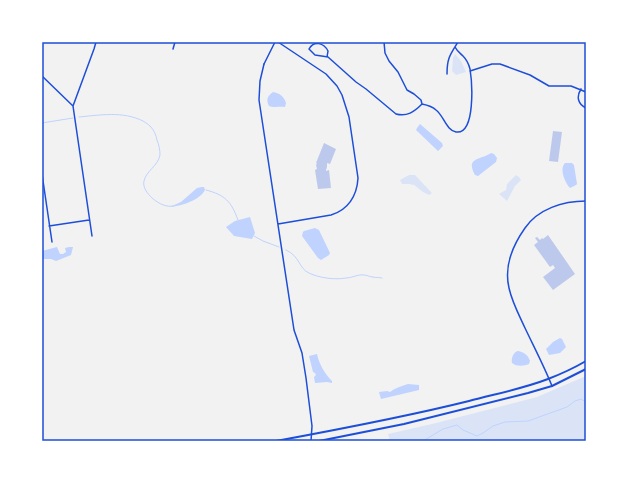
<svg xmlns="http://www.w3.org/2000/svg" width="628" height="483" viewBox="0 0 628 483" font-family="'Roboto Condensed',sans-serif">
	<rect width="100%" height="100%" fill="#f2f2f2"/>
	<path fill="#dbe4f7" d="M455,54L461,61L466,72L456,75L452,71L453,58Z
		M409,175H415L432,193L429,195L423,192L414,185L409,184H402L400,180Z
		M516,175L519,177L521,180L515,186L507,201L499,194L506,190L507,184Z
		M586,376V441H390L388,434L436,423L537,397Z"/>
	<path fill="#bfd3fe" d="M273,92C279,93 284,96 286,103L285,107C280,106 274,108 269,106C266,100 267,96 273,92Z
		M420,124L442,143L443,146L438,151L416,130L417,128Z
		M491,153L494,154L497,158L496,162L478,176L475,175C465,157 481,160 491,153Z
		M565,163H572L574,165L577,184L576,185L570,188C565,183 559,169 565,163Z
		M202,187H204L205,190C200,200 183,205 172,207V206L181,202L197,188Z
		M250,217L255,233L252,239L234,236L226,227L235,221Z
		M315,228L319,230L330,253L329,255L321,260L318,258L302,236L303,232L304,231Z
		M57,247L60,254H63L66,252L65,248L69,247H73L71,255L56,261L51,259H42V251Z
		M560,338L562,339L566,347L560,353L549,355L546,349L553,342Z
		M518,351C524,352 528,355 530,361L529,364C524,366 517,367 512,363C511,359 513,352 518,351Z
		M317,354C319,364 325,374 332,381V383L327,382L315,383L314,377L316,375L315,373L313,372L309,356Z
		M408,384L419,385V390L381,399L379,392L387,391L390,392C395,388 402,386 408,384Z"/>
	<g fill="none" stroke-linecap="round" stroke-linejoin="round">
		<path stroke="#bfd3fe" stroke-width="1" d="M79,117C100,115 123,111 143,121C146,123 148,124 150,126C154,130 156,135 157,140C159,145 160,150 160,155C158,166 146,171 144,181C141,192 161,209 173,206
			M42,123L73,118
			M206,190C225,195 231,201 238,220
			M254,236L263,241L279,247
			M286,250C300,256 299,269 309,273C319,278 335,280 346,278C352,278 358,274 364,275C367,275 370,277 373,277C376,278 379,277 382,278
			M423,441L443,429L457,425L463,430L477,436L483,433L493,426L505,422L528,421L567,407L575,401L581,399L586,402"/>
	</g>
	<path fill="#bdc9ec" d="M553,131L562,132L558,162L549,161Z
		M324,143L336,149L330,164L327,163V167L326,170V171L329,170L331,188L318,189L315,170L317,169L316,165L317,163H316Z
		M548,235L575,274L553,290L543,277L555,268L553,265L550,267L534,245L538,242L535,238L537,237L540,240L542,238L543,239Z"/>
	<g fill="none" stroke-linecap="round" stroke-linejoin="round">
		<path stroke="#1d4ed8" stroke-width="1.5" d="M278,42L326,74L337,86L342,95L349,117L358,178C357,196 348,210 331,215L278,224
			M173,49L175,42
			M327,57L328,51C324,43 314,40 309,49L315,55L328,57L356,82L366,89L396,114C407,117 414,112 422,104L421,100L414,94L407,90L398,72L389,61L385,53L384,42
			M264,64L260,81L259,100L294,330L302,353L306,378L312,426L311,441
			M470,71L492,64H500L530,75L549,86H571L586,92
			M447,74C447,58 450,55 458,42
			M42,76L73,106
			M581,89C576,97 578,104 586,108
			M422,104C427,105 432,106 436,110C444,116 446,130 456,132C476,135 472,81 470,69C469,65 466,59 463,56C460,53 457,51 455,47
			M42,174L52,242
			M49,226L89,220
			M92,236L73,106L94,49L96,42"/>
		<path stroke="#1d4ed8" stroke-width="1.5" d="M264,64L275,42
			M552,386C544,366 534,347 525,328C519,315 512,302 509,288C504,267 513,245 525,228C538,209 563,201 586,201"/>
		<path stroke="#1d4ed8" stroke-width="2" d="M276,441C341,429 405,417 469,401C495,394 522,389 548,379C561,374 574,368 586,361
			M319,441L404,424L528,393L552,386L586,369"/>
	</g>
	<rect width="628" height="483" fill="none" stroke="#ffffff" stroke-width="86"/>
	<rect x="43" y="43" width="542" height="397" fill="none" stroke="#1d4ed8" stroke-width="1.5"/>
</svg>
